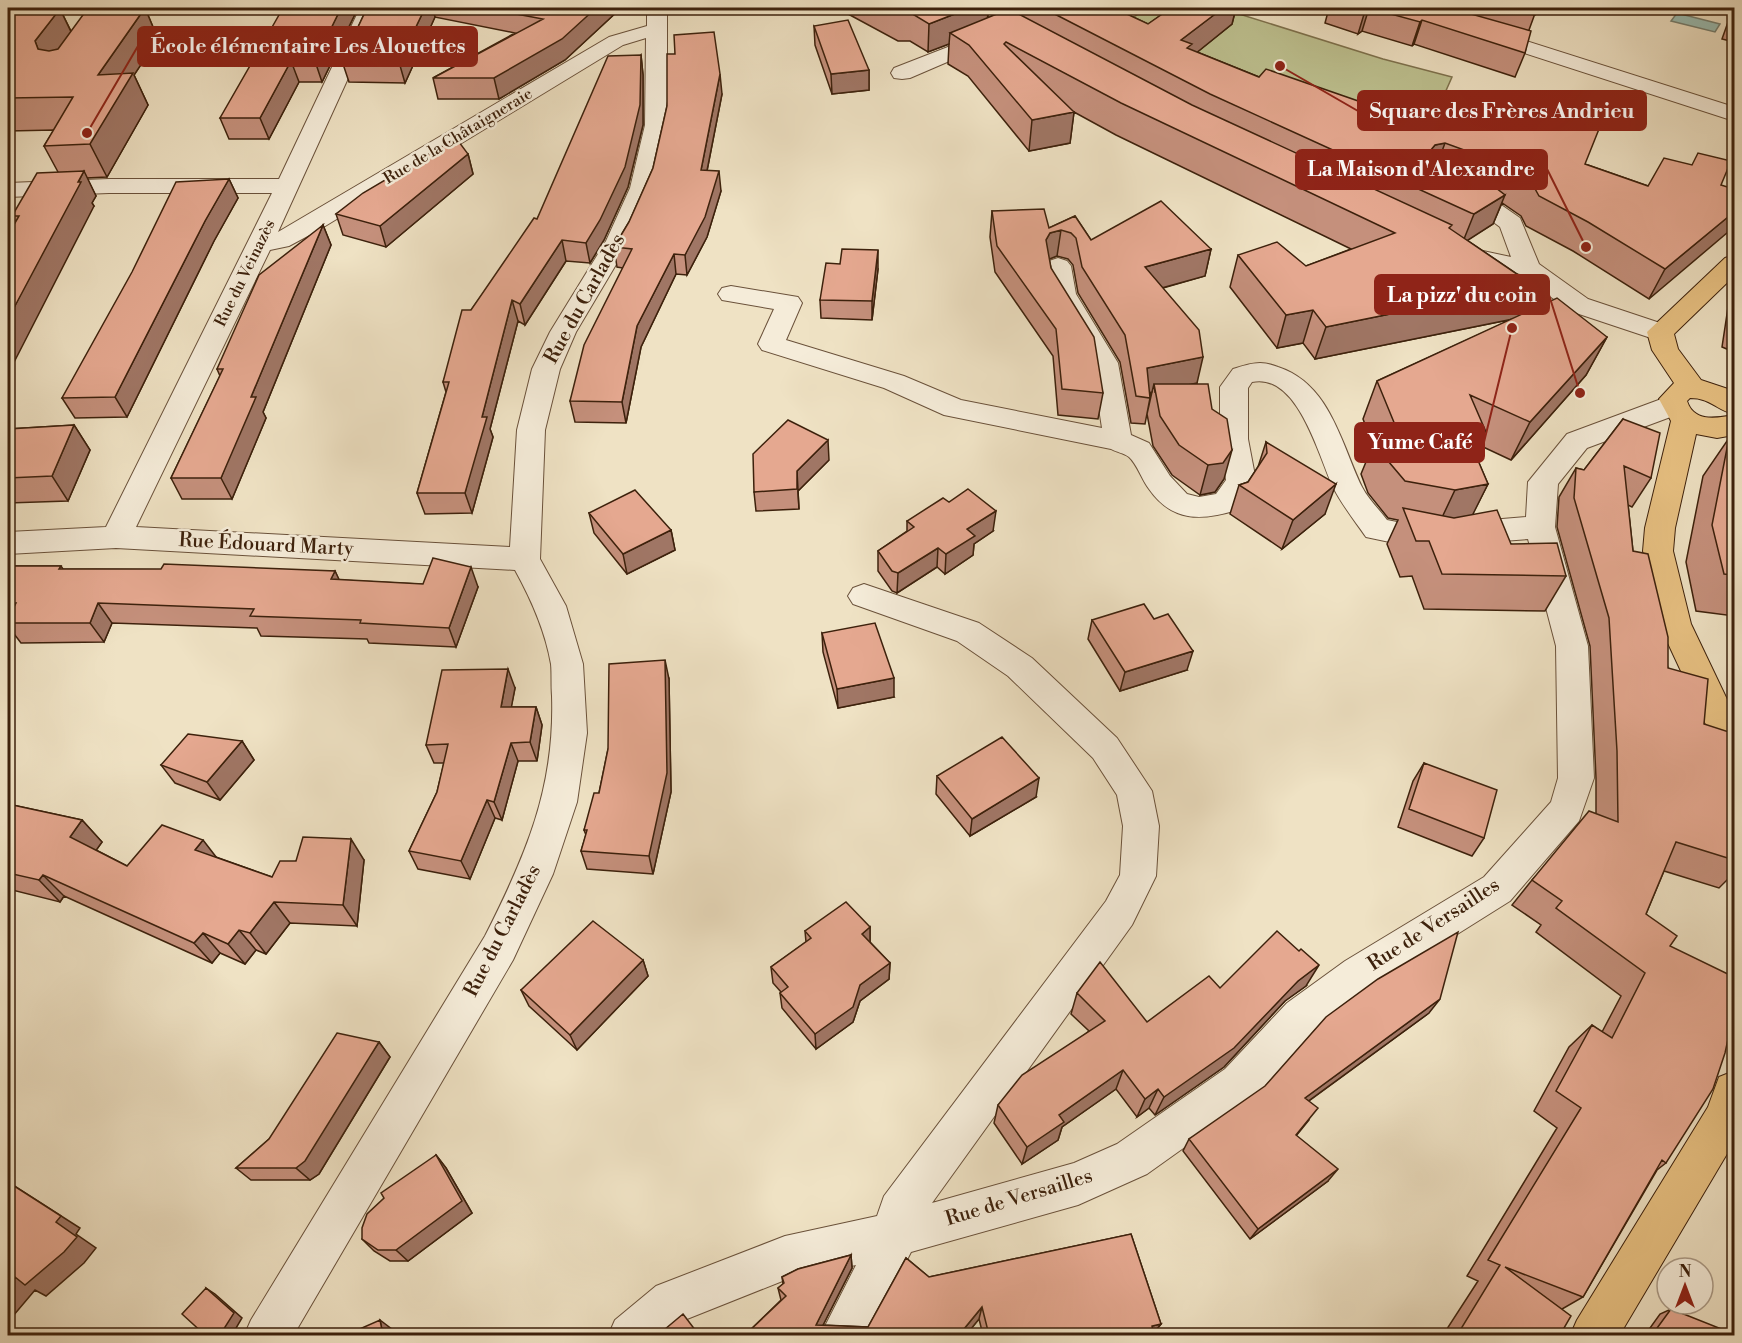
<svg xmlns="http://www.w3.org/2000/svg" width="1742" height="1343" viewBox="0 0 1742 1343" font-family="'Libre Bodoni',serif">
	<rect width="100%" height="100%" fill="#efe2c4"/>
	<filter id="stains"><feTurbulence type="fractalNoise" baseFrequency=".00333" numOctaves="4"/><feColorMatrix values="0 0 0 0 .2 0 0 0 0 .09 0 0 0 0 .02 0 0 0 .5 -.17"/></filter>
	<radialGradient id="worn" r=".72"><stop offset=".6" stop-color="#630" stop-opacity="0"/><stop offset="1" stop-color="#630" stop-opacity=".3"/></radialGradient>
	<path fill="#bec291" stroke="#7e724e" stroke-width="1.5" d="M1147,8H1220L1383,59L1452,77L1429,129L1105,37Z"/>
	<path fill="#9abeb4" stroke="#757f71" stroke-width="1.5" d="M1677,13L1720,24L1715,32L1671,21Z"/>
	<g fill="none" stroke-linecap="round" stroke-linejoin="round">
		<defs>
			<path id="minor" d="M360,8H380L278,232L609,37L647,26V8H667V125L654,188L630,241L576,332L560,369L545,430L540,559L566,606L583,664L587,733L577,802L553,874L513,960L293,1336H244L251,1320L485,936C526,855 555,788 552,696C551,685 552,674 551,664C545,630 531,599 515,570L116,548L8,554V532L106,527L272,193H109L8,197V183L109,179H279ZM646,38L645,125L630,188L606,241L550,332L532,369L517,430L510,547L136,527L270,250L289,246L317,231L623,45Z
				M1485,28L1734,107V121L1478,38L1475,34L1478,30Z
				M989,31L996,33L999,37L996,41L910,78L902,79L894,78L891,73L894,68Z
				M1460,184L1484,193L1520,218L1539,264L1588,299L1669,326L1673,332L1669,338L1660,340L1651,338L1570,311L1520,274L1446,257L1443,252L1446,247L1455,245L1511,257L1500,227L1468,203L1452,196L1448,191L1452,186Z
				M1058,258L1067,261L1071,266L1076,294L1118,363L1131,435L1149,443L1170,476L1187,494L1199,497L1216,494L1226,480L1220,439V387L1233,369C1242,366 1252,363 1260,363C1266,363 1273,365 1278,367C1330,384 1341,443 1362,487C1368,499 1379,509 1387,520L1437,530L1490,520L1526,517L1528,482L1567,434L1664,398L1674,396L1684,398L1688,405L1684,412L1587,448L1558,484L1555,527L1588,646L1594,778L1579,821L1510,901L1373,987L1315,1029L1255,1097L1147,1174L1078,1205L911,1252L868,1336H820L856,1265L785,1280L687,1319L667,1336H608L615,1320L656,1286L785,1236L877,1216L884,1196L1106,901L1120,875L1123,826L1117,795L1093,758L1008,676L957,641L853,604L848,596L853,588L864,584L979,623L1032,658L1117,738L1152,791L1159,826L1156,876L1132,925L932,1203L1074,1163L1117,1144L1225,1069L1287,1003L1345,961L1484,877L1551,802L1558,778L1556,646L1528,539L1490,542L1437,552L1366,537C1355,521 1342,505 1333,487C1319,457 1298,372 1252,382L1248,388V439L1256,481L1237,510C1201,521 1172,522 1149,489C1142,480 1137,464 1129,457C1124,453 1116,452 1111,449L944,415L884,388L762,350L758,344L774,309L722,300L718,294L722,288L731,286L798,297L802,303L786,340L904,376L961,400L1102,428L1092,363L1050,294L1045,266L1049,261Z"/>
			<path id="major" d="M1734,255V276L1674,334L1678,349L1701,380L1734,391V414C1716,410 1711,398 1690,398L1687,401C1694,423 1717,418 1734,415V435L1717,438L1696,434L1675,528L1673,551L1691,624L1734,714V763L1722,759L1659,624L1643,551L1645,528L1671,421L1659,399L1674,383L1652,350L1647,332L1725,258Z
				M1734,1071V1142L1619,1336H1570L1577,1320L1708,1107L1719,1077Z"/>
		</defs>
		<use href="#minor" stroke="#6a513a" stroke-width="2"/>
		<use href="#major" stroke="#3d210c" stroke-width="2"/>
		<use href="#minor" fill="#f5ecd9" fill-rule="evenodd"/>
		<use href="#major" fill="#e8c182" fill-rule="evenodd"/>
	</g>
	<path fill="#c5907c" stroke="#3d210c" stroke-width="1.5" fill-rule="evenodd" d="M8,8H62L60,9L71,31L145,8L158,39L134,75L148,105L107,177L87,178L96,196L92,203L94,206L16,222L12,216L58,172L44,146L54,130L8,131Z
		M358,8L322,82H299L269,139H229L220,118Z
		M367,8H621L565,60L499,99H438L433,78L515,33L435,17L405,83L349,82L342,61Z
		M837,8H1114L1148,24L1171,8H1236L1232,24L1197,52L1259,77L1585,164L1648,186L1692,165L1731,161L1649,299L1573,251L1526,226L1521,216L1502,203L1493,224L1467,240L1533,285L1519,316L1607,337L1586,375L1511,460L1479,445L1475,454L1488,484L1472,515L1511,544L1566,576L1545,611L1424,609L1412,576L1400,577L1387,544L1398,520L1388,518L1368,493L1361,474L1373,445L1363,419L1377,381L1513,319L1315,359L1303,343L1277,348L1230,287L1238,255L1306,266L1351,249L1116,135L1074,112L1070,143L1029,151L968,76L948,64L949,44L928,52L910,41H898ZM988,8L998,13L988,18Z
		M1329,8H1537L1529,30L1525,53L1515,77L1414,44L1412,46L1362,31L1358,34L1325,23Z
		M1733,8H1734V42L1722,39Z
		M814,26L869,70V90L832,94L815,45Z
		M675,54L722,94L707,171L721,191L707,237L687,275L676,274L641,347L626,423L575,422L570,401L623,268L617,267L614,247L629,222L653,168L667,106Z
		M641,55L643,75V125L628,187L604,240L590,263L566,261L525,325L518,321L490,429L493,437L472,513L425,514L417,493L446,392L443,382L471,310L537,219Z
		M468,154L473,174L386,247L343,235L336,214Z
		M229,179L238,198L214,241L127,417L75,418L62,398Z
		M992,211L1049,228L1075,216L1091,240L1211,249L1205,276L1163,288L1197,383L1193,384L1224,479L1215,492L1200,495L1172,475L1153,446L1147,414L1152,392L1150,393V398L1145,424L1131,423L1120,362L1078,293L1073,265L1068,259L1057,256L1049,259L1051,268L1103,393L1098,419L1058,415L1053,356L995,272L990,237Z
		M323,225L331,245L263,412L266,418L232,499H182L171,478L220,376L217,369Z
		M840,264L878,269L872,320L821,318L820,300Z
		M1734,277V352L1722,347L1732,281Z
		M1623,419L1651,478L1632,507L1628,505L1633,551L1668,668L1704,724L1734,780V873L1719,888L1664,871L1646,914L1670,946L1666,1163L1657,1170L1583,1297L1562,1309L1560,1335H1443L1478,1281L1467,1276L1557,1128L1534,1111L1569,1047L1592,1025L1602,1032L1621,996L1536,932L1541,925L1512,905L1532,880L1596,813V778L1590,646L1557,527L1559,497L1576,468L1584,470Z
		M74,425L90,450L68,501L8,503V429Z
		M1729,438L1734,439V616L1696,611L1686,562L1703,476Z
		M1266,442L1325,514L1282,549L1230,514L1239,485L1248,482L1258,467Z
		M829,460L798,491L799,509L756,511L754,492Z
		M589,513L671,530L675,550L627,574L594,533Z
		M907,521L993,531L974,544L973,555L945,574L937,567L897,593L892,591L878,571V551L907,531Z
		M8,566H61L63,569L335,571L339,580L478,587L456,647L369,643L367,639L261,636L257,628L112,623L104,642L21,643L8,626Z
		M1092,620L1187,670L1120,691L1088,639Z
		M822,633L894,697L838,708L823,652Z
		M669,679L671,792L653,874L587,869L581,851L586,835L584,830L599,793L608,749Z
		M515,688L511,707H536L542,725L537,761H518L502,820L495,818L470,879L418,869L409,851L437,792L444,763H434L426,745Z
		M242,741L254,760L220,800L175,783L161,765Z
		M1424,763L1484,838L1472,856L1398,827L1413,781Z
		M937,776L1036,797L970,836L936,794Z
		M8,804L82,820L102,842L96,850L127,866L216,857L272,877L296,861L364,860L357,926L290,923L266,954L256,950L245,964L220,953L212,963L64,896L60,902L8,889Z
		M870,927V942L890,963L889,979L860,1001L853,1022L816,1049L782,1008L780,993L781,992L773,983L771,967L806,942L805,931Z
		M643,960L648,976L577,1050L529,1006L521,990Z
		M1306,986L1285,1001L1224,1067L1155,1115L1149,1108L1137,1117L1116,1089L1062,1127L1058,1140L1022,1164L994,1123L998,1105L1089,1031L1071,1014L1077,993L1147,1022L1220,988Z
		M1429,1013L1309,1101V1120L1296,1136L1328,1181L1250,1239L1183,1151L1189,1139Z
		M379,1042L390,1057L319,1174L310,1180H251L236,1168Z
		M436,1155L446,1168L472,1213L408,1261H390L374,1251L362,1239Z
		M1131,1234L1161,1324L1152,1335H983L979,1319L966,1335H745L781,1300L778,1288L783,1284L782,1277L798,1269L851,1255L852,1268L823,1325L868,1327L906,1258L929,1277Z
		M1671,1309L1729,1335H1645L1660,1314Z"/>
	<path fill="#a07665" stroke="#3d210c" stroke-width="1.5" d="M51,8H62L60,9L75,40L51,73L38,49L35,41L55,15Z
		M145,8L158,39L134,75L148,105L107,177L90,144L98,75Z
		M341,8H358L322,82L315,61Z
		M425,8H433L435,17L405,83L399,62Z
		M596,8H621L565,60L499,99L494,78Z
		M970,8H988L987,29L950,33L949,44L928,52L929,24Z
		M1223,8H1236L1232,24L1190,58L1181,40Z
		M1369,8L1362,31L1358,34L1365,11Z
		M1422,20L1414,44L1412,46L1420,22Z
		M641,55L643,75V125L628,187L604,240L590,263L586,243Z
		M291,61L299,82L269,139L260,118Z
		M869,70V90L832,94L831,74Z
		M720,74L722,94L703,191L701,170Z
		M1074,112L1070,143L1029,151L1032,120Z
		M1445,143L1434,173L1430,151L1435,145Z
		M468,154L473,174L386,247L380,226Z
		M84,171L96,196L92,203L94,206L8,374V319Z
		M719,171L721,191L707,237L687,275L685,255Z
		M229,179L238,198L214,241L127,417L115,397L205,221Z
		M1505,195L1493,224L1462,244L1474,214Z
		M1734,212V227L1649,299L1665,269Z
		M323,225L331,245L263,412L266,418L232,499L221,478L251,397Z
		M1061,230L1057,256L1047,260L1046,240L1050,233Z
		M562,240L566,261L525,325L520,304Z
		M1211,249L1205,276L1140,294L1145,267Z
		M878,250V269L872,320V301Z
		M674,254L676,274L641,347L626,423L622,402L637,326Z
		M1533,285L1518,318L1315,359L1326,327Z
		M512,300L518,321L490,429L493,437L472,513L465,493L482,417Z
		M1313,310L1303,343L1277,348L1286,315Z
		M1607,337L1586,375L1511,460L1530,422Z
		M1203,357L1197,383L1155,392L1154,384L1152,392L1142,395L1147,368Z
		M74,425L90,450L68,501L52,476Z
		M828,440L829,460L798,491L799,509L797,471Z
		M1232,450L1224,479L1215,492L1200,495L1208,465Z
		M1336,484L1325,514L1282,549L1293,520Z
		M1488,484L1469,522L1437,528L1455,490Z
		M996,511L993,531L974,544L973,555L945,574L946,554L967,529Z
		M671,530L675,550L627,574L623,554Z
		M938,548L937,567L897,593L898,573Z
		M471,567L478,587L456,647L449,628Z
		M335,571L344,590L331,579Z
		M98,603L112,623L104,642L90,623Z
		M1193,651L1187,670L1120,691L1125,672Z
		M665,660L669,679L671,792L653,874L649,856Z
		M508,669L515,688L508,725L501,707Z
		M894,678V697L838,708L837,689Z
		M536,707L542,725L537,761L530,742Z
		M242,741L254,760L220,800L207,782Z
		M511,743L518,761L502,820L494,802Z
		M1039,778L1036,797L970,836L972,819Z
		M487,800L495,818L470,879L461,861Z
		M82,820L102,842L90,859L70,837Z
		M351,839L364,860L357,926L343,905Z
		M203,840L220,862L195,850Z
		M43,875L64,896L60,902L39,880Z
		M274,902L290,923L266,954L250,933Z
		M870,927V944L862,934Z
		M239,930L256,950L245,964L228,944Z
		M203,933L220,953L212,963L194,943Z
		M643,960L648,976L577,1050L570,1035Z
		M890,963L889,979L860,1001L853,1022L816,1049L815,1034L860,985Z
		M1319,965L1306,986L1285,1001L1224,1067L1155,1115L1164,1097L1298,981Z
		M1440,999L1429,1013L1296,1110L1305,1098Z
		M379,1042L390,1057L319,1174L310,1180L296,1168Z
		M1123,1070L1116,1089L1062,1127L1058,1140L1022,1164L1027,1147L1059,1115Z
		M1158,1089L1149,1108L1137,1117L1145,1099Z
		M436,1155L446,1168L472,1213L408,1261L396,1250Z
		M1338,1169L1328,1181L1250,1239L1258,1229Z
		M8,1182L80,1228L76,1234L96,1248L84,1263L46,1296L35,1290L8,1322Z
		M851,1255L852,1268L818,1335L816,1325Z
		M206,1288L215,1294L242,1318L232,1335H220Z
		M982,1307L979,1319L966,1335H959Z
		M380,1320L393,1330L394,1335H383Z
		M1161,1324L1152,1335H1150L1153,1332L1152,1326Z"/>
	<path fill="#e5a890" stroke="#3d210c" stroke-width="1.5" d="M88,8H145L98,75L133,73L90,144L44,146L73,97L8,98V9H60L35,41L38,49L49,51L58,49Z
		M283,8H341L315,61H291L260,118H220Z
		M367,8H425L399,62L342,61Z
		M485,8H596L562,39L494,78H433L543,19Z
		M890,8H970L929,24L911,13L899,12Z
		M1043,8H1114L1148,24L1171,8H1223L1181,40L1192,44L1187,48L1259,77L1266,69L1390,112L1397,94L1447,104L1454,93L1599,129L1585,164L1648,186L1664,158L1692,165L1698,153L1731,161L1721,185L1734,189V212L1665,269L1588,222L1539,196L1534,187L1497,162L1445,143L1435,145L1430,151L1435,160L1479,175L1505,195L1474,214L1471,213L1210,94Z
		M1356,8H1369L1365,11Z
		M1369,8H1450L1531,31L1525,53L1422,20L1420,22Z
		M1510,8H1537L1535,15Z
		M1009,9L1192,105L1452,225L1449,228L1533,285L1326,327L1313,310L1286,315L1238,255L1277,242L1306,266L1395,233L1121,103L1006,42L1004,44L1074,112L1032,120L969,45L950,33Z
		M1734,11V24L1731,23Z
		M848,20L869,70L831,74L814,26Z
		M714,32L720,74L701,170L719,171L705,217L685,255L674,254L637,326L622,402L570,401L584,345L632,249L614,247L629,222L653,168L667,106V54H675L674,35Z
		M641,55L640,105L625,167L600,220L586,243L562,240L520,304L512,300L482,417H487L465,493H417L449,382H443L462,310H471L534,218L537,219L608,56Z
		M456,138L468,154L380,226L336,214L363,193Z
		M84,171L78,182H81L8,319V235L19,216H12L37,173Z
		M229,179L205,221L115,397L62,398L132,272L176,182Z
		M1161,201L1211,249L1145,267L1199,330L1203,357L1147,368L1150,398L1136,396L1125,335L1082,267L1076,238L1071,233L1061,230L1050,233L1046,240L1051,268L1094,337L1103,393L1062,389L1056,329L997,246L992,211L1044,209L1049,228L1075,216L1091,240Z
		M323,225L251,397H256L221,478H171L223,369H217L259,275Z
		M842,249L878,250L872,301L820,300L826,263L840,264Z
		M1557,298L1607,337L1530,422L1470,395L1486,432H1466L1488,484L1455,490L1405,481L1383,455L1376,437H1400L1377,381Z
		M1154,384H1208L1212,409L1227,419L1232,450L1223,463L1208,465L1179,445L1160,416Z
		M1623,419L1660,433L1651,478L1624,466L1633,551L1648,554L1668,637V668L1708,679L1704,724L1729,732L1734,780V860L1676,842L1646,914L1677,936L1670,946L1734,977V1012L1725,1053L1713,1089L1666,1163L1662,1160L1583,1297L1505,1267L1571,1316L1560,1335H1464L1459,1332L1500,1265L1488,1260L1581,1108L1556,1091L1592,1025L1612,1038L1645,973L1556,908L1562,901L1532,880L1589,811L1618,822L1617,751L1609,618L1574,498L1576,468L1584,470Z
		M788,420L828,440L797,471V489L754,492L753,454Z
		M74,425L52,476L8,478V429Z
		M1729,438L1734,439V575L1724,574L1712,525Z
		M1266,442L1336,484L1293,520L1239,485L1248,482L1267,453Z
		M968,489L996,511L967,529L975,536L946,554L938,548L898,573L892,571L878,551L914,527L907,521L943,498L949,502Z
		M635,490L671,530L623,554L589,513Z
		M1403,508L1454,518L1497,510L1511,544L1557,543L1566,576L1442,574L1429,541H1416Z
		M433,558L471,567L449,628L360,623L361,620L250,616L254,609L98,603L90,623H8V619L16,603H8V566H61L59,569H161L164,564L335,571L331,579L423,584Z
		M1144,604L1154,619L1168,614L1193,651L1125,672L1092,620Z
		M875,623L894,678L837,689L822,633Z
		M665,660L667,773L649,856L581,851L587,830H584L594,793H599L608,749L609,664Z
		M508,669L501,707H536L530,742L511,743L494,802L487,800L461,861L409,851L437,792L448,744L426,745L442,670Z
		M188,734L242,741L207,782L161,765Z
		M1002,737L1039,778L972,819L937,776Z
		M1424,763L1497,790L1484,838L1409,809Z
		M8,804L82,820L70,837L127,866L162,825L203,840L195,850L272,877L280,861H296L303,837L351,839L343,905L274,902L250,933L239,930L228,944L203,933L194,943L43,875L39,880L8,873Z
		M846,902L870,927L862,934L890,963L860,985L853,1007L815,1034L780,993L788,987L771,967L811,938L805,931Z
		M593,921L643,960L570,1035L521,990Z
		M1277,931L1299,951L1301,949L1319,965L1298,981L1234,1048L1164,1097L1158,1089L1145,1099L1123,1070L1059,1115L1064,1122L1027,1147L998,1105L1022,1075L1105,1021L1077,993L1100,962L1147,1022L1209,976L1220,988Z
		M1458,932L1440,999L1305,1098L1318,1108L1296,1135L1338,1169L1258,1229L1189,1139L1265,1086L1326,1017L1378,979Z
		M337,1033L379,1042L305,1161L296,1168H236L269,1139Z
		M436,1155L462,1201L396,1250H378L362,1239V1228L367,1214L384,1198L381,1193Z
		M8,1182L61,1216L56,1222L77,1237L64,1252L25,1285L15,1277L8,1286Z
		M1131,1234L1161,1324L1152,1326L1153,1332L1137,1335H989L982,1307L959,1335H745L786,1296L778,1288L784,1283L782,1277L798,1269L851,1255L816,1325L868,1327L906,1258L929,1277Z
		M206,1288L234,1313L220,1335H205L182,1314Z
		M1671,1309L1729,1332V1335H1652Z
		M683,1314L699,1335H658Z
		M380,1320L383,1335H346Z"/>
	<g text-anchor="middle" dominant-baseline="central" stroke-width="5" stroke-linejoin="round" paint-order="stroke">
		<g font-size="16" fill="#3d210c" stroke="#f5ecd9">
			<text transform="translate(458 136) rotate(-31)">Rue de la Châtaigneraie</text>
			<text transform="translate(245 273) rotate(-64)">Rue du Veinazès</text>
		</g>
		<g font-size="20" fill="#3d210c" stroke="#f5ecd9">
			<text transform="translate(585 299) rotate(-61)">Rue du Carladès</text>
			<text transform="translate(266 545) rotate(3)">Rue Édouard Marty</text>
			<text transform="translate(1434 925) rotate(-33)">Rue de Versailles</text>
			<text transform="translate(503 931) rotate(-63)">Rue du Carladès</text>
			<text transform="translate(1019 1198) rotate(-17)">Rue de Versailles</text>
		</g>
	</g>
	<path fill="none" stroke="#8f2418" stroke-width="2" d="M87 133L138 46M1280 66L1358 111M1586 247L1547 169M1580 393L1549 295M1512 328L1484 442"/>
	<g fill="#8f2418" stroke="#f5ecd9" stroke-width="2">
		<circle cx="87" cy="133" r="6"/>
		<circle cx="1280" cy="66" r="6"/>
		<circle cx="1586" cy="247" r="6"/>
		<circle cx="1580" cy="393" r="6"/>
		<circle cx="1512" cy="328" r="6"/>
	</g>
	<g fill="#8f2418" stroke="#8f2418" stroke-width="2">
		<rect x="138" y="27" width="339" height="39" rx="6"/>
		<rect x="1358" y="91" width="288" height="39" rx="6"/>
		<rect x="1296" y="150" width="251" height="39" rx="6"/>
		<rect x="1375" y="275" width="174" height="39" rx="6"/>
		<rect x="1355" y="423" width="129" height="39" rx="6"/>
	</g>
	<g font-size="21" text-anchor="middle" font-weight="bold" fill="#fff">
		<text x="308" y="53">École élémentaire Les Alouettes</text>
		<text x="1502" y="118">Square des Frères Andrieu</text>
		<text x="1421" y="176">La Maison d'Alexandre</text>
		<text x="1462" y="302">La pizz' du coin</text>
		<text x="1420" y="449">Yume Café</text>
	</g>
	<rect width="1742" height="1343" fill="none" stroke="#efe2c4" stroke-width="30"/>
	<rect x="9" y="9" width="1724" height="1325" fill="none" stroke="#3d210c" stroke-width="3"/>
	<rect x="15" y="15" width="1712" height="1313" fill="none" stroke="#3d210c" stroke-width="1.5"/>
	<g transform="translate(1685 1286)"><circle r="28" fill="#f5ecd9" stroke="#ab9b87" stroke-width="1.5"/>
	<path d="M0-4.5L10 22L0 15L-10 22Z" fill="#8f2418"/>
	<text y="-9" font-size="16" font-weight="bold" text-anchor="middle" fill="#3d210c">N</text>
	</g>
	<rect width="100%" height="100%" filter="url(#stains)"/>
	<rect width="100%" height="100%" fill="url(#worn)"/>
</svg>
